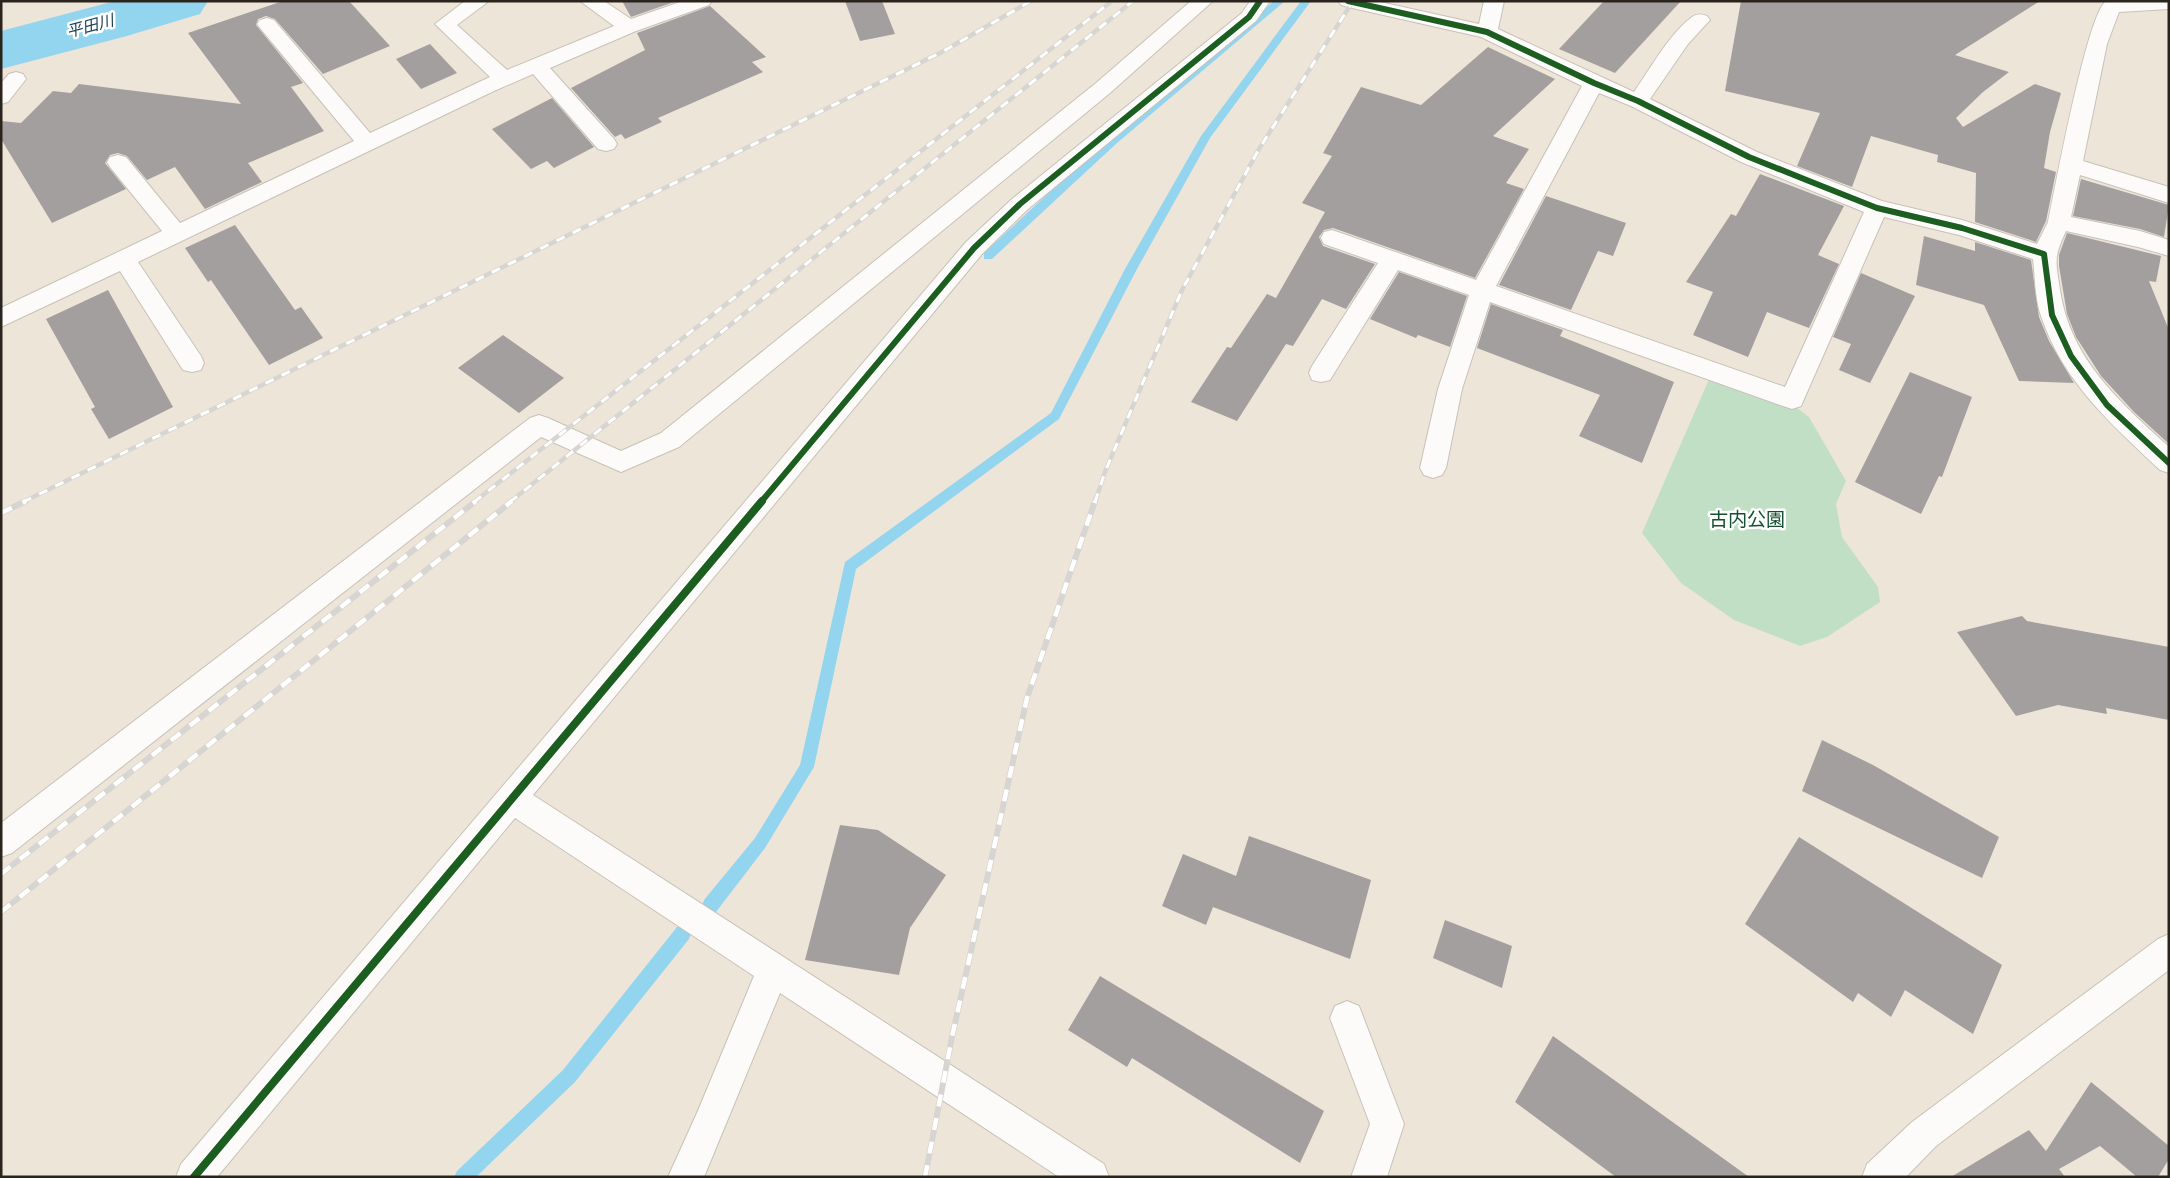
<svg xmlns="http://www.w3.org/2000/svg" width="2170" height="1178" viewBox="0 0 2170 1178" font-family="Figtree,'Noto Sans JP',sans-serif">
	<rect width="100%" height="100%" fill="#eee5d9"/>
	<path fill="#c1dfc4" d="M1710,377L1796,407L1809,417L1846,481L1836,504L1842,537L1878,587L1880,602L1827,637L1800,646L1734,620L1681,583L1642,533Z"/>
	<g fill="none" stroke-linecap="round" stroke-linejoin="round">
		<path fill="#93d5ee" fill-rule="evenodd" d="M1274,1H1285L1117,143L992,259H984V253L1109,137Z
			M1301,1H1311L1210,138L1137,269L1059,419L856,569L814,767L765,848L716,912L710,914L704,912L702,906L704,900L755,838L800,765L845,562L1051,413L1125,269L1201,136Z
			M683,925L689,927L691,933L689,939L575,1082L476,1177H454L457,1171L563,1070L677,927Z"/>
		<path fill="#93d5ee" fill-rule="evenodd" d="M115,1H208L200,14L127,36L1,69V31Z"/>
	</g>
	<path fill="#a39f9e" d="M283,1H349L390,46L323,74L275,19L266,16L258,19L256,25L303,83L291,87L324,131L248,163L262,182L205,209L175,167L147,180L127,156L118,153L110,155L105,163L126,189L52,223L1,139V121L21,123L53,91L71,93L79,84L241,104L188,33Z
		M622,1H677L631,17Z
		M845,1H882L895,34L860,41Z
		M1604,1H1681L1615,73L1559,49Z
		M1741,1H2040L1955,55L2009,72L1983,92L1956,118L1963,127L2035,84L2061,93L2050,132L2044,168L2056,172L2046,221L2036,242L1975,222L1976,173L1937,162L1938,155L1871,136L1852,187L1797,166L1820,113L1725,91Z
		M710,6L766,57L752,62L763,72L658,118L662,122L625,139L621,134L615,137L571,88L645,50L637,33Z
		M430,44L457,73L421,89L396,59Z
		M1488,47L1555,79L1493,136L1529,149L1506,183L1524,189L1475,278L1333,228L1324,230L1319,237L1323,246L1375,264L1346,309L1322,299L1293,346L1286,344L1237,421L1191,402L1227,347L1231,348L1267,294L1276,298L1325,212L1302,203L1332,156L1323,153L1361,87L1421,105Z
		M552,98L594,147L554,168L547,161L531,169L492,129Z
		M1760,174L1844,206L1818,255L1839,264L1809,328L1767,312L1748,357L1693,335L1713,292L1686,282L1731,214L1736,216Z
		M2081,179L2169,205L2164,237L2140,229L2073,216Z
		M1546,196L1626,223L1613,256L1598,251L1571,310L1499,285Z
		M235,225L295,310L301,307L323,338L269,365L211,280L208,282L185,248Z
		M2067,233L2161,256L2156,282L2149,281L2169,330V444L2134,412L2101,376L2076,337L2067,314L2059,266V255Z
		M1924,236L1975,251V242L2031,260L2039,317L2049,341L2074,383L2019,381L1984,305L1916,285Z
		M1399,272L1467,296L1450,347L1418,335L1416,338L1370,319Z
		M1861,273L1915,296L1870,383L1839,370L1851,344L1833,337Z
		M108,290L173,407L109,439L91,409L95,407L46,319Z
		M1491,304L1563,330L1560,336L1674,382L1642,463L1579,436L1600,395L1477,348Z
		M503,335L564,378L519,413L458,368Z
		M1910,372L1972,397L1942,477L1939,476L1921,514L1855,482Z
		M2022,616L2027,621L2169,647V720L2106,708L2107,714L2058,705L2016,716L1957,632Z
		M1822,740L1873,765L1999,837L1982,878L1802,791Z
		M840,825L878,830L946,875L910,928L899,975L805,960Z
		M1249,836L1371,880L1350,959L1213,907L1206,925L1162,906L1183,854L1236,876Z
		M1799,837L2002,965L1973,1034L1905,990L1891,1017L1858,993L1853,1002L1745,924Z
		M1445,920L1512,946L1502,988L1433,958Z
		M1100,976L1324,1111L1300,1163L1132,1058L1127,1067L1068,1030Z
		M1553,1036L1749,1177H1616L1515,1102Z
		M2091,1082L2169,1146V1159L2158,1177H2137L2100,1146L2059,1169L2065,1177H1951L2029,1130L2046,1151Z"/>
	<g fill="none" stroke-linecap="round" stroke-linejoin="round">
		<defs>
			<path id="minor" d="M465,1H489L457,25L507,70L614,26L580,1H604L631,19L683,1H712L709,5L636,31L550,68L614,139L617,144L614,149L606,151L598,149L533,74L494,91L138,262L201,356L204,363L201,370L192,372L183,370L120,271L1,327V308L162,231L110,167L107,162L110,157L118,155L126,157L180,223L354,141L260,28L257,24L260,20L267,18L274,20L370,133L490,77L435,24Z
				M1191,1H1213L1110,93L679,447L621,472L541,437L12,853L1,857V823L530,418L539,415L548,418L621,451L661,433L1096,83Z
				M1250,1H1270L1256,21L1028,209L982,254L533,795L1104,1164L1109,1177H1059L780,993L704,1177H668L697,1113L754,976L515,818L217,1177H176L181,1164L966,242L1012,199L1242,13Z
				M1338,1H1376L1479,24L1484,1H1504L1498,29L1634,92C1650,69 1670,33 1692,17C1697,13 1702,14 1707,16L1710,20L1688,44L1650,99L1757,152L1882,201L1962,220L2037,244L2048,222C2055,189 2087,14 2106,1H2169V9L2119,12L2107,44L2083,161L2169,187V203L2080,175L2071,217L2140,231L2169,240V256L2138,247L2066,231C2053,259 2056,261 2060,290C2070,359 2120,402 2169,447V473L2160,470C2111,424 2063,382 2041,316C2035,299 2035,277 2033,259L1959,235L1884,217L1801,406L1792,409L1783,406L1490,302L1462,389L1446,468L1442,475L1433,478L1424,475L1420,468L1438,389L1469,295L1398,270L1330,380L1321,382L1312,380L1309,373L1312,366L1378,263L1324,244L1321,238L1324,232L1332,230L1476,280L1582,86L1481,37L1348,7L1341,5ZM1599,93L1631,106L1741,162L1864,212L1785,387L1496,286Z
				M16,72L23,74L26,79L8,102L1,104V83L9,74Z
				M2169,934V970L1936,1146L1906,1177H1862L1867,1164L1912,1122L2158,939Z
				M1347,1001L1359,1006L1404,1124L1387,1177H1351L1370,1124L1330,1018L1335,1006Z"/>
		</defs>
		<use href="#minor" stroke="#c8c1b8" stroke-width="2"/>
		<use href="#minor" fill="#fcfbf9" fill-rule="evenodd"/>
		<defs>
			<path id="rail-far1" d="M23,502L942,52L1031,1
				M474,502L1112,1
				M510,502L1133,1
				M1095,502L1105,472L1182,290L1259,149L1353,1"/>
			<path id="rail" d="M1,513L26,501
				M1,874L476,501
				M1,912L512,501
				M925,1177L952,1037L1027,698L1095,501"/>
		</defs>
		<use href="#rail-far1" stroke="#d7d5d1" stroke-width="4.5"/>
		<use href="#rail" stroke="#d7d5d1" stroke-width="6"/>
		<use href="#rail-far1" stroke="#fff" stroke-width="3" stroke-dasharray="9" stroke-linecap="butt"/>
		<use href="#rail" stroke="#fff" stroke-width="4.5" stroke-dasharray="12" stroke-linecap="butt"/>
		<defs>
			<path id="cycleway-far1" d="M1348,1L1487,32L1594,83L1638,101L1749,157L1809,181L1877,208L1962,228L2044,254L2052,315L2071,356L2107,405L2169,463
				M761,502L974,248L1020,204L1249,17L1260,1"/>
			<path id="cycleway" d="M194,1177L762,501"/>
		</defs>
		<use href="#cycleway-far1" stroke="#fff" stroke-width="9"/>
		<use href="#cycleway" stroke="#fff" stroke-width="11"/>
		<use href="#cycleway-far1" stroke="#1b5e20" stroke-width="6"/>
		<use href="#cycleway" stroke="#1b5e20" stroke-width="8"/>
	</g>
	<g text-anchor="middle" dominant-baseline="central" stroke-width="5" stroke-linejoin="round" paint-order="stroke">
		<g font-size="16" font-style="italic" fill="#133f50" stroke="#fff">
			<text transform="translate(90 26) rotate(-15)">平田川</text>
		</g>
		<g font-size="19" fill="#12502f" stroke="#fff">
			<text x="1747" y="519">古内公園</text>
		</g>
	</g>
	<rect width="2170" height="1178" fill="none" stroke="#2a241c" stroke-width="5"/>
</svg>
